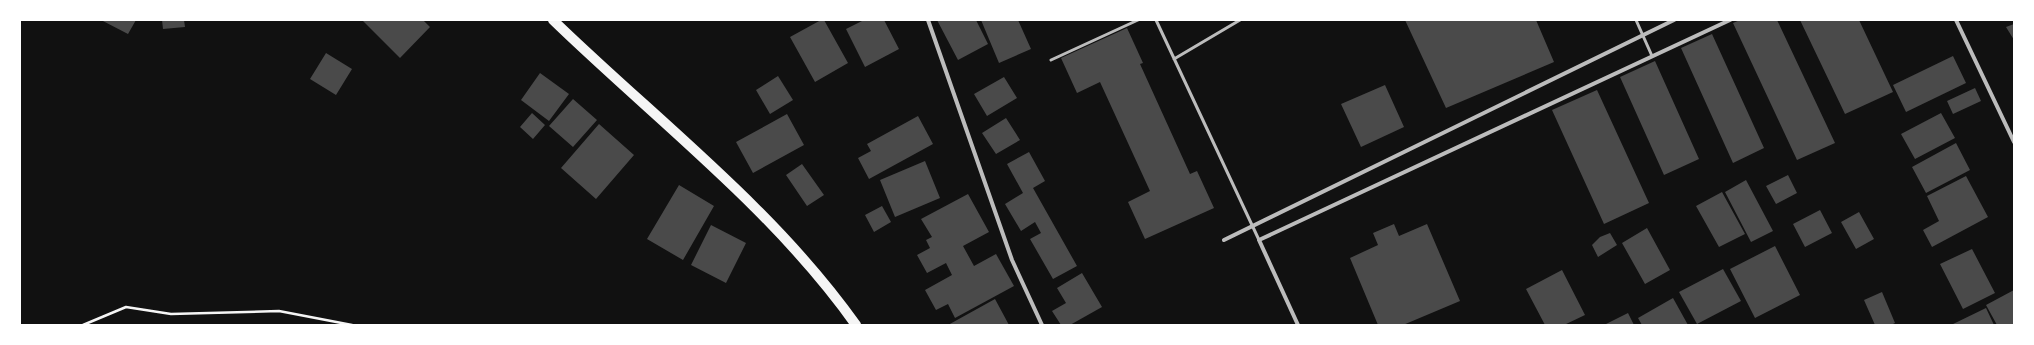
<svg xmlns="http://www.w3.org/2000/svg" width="2034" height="345" viewBox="0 0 2034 345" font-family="'PT Sans Narrow',sans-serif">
	<rect width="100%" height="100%" fill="#111"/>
	<path fill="#4a4a4a" d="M101,20H136L128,34Z
		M162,20H184L185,27L163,29Z
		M362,20H423L430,27L400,58Z
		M821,20H824L848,63L815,82L790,37Z
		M864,20H884L899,49L865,67L846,29Z
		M937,20H976L988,44L958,60Z
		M981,20H1018L1031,49L999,63Z
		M1405,20H1536L1554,62L1446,108Z
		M1740,20H1777L1835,143L1797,160L1733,23Z
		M1800,20H1859L1893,92L1845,114Z
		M2014,24V40L2006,27Z
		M1127,28L1143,63L1140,64L1190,174L1197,171L1214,208L1145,239L1128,202L1150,191L1100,82L1077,93L1061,58Z
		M1712,34L1764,148L1733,163L1681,48Z
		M326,53L352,69L336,95L310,79Z
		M1953,56L1966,83L1906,112L1893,85Z
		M1655,61L1699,159L1664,175L1620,77Z
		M540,73L569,94L549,121L521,100Z
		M778,76L793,100L770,114L756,90Z
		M1004,77L1017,98L987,116L974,94Z
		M1385,85L1404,127L1361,147L1341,104Z
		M1975,88L1981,101L1953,114L1947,101Z
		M1597,90L1649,203L1604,224L1552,110Z
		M573,99L597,120L573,147L549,126Z
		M532,113L545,125L533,139L520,127Z
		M1941,113L1955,138L1915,159L1901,134Z
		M787,114L804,145L753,173L736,142Z
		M918,116L933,144L869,179L858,158L871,151L867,144Z
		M1006,118L1020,140L996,154L982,133Z
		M599,124L634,155L596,199L561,168Z
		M1956,143L1970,170L1926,193L1912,167Z
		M1029,152L1045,181L1033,188L1077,266L1053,279L1030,239L1041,233L1035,222L1021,231L1005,204L1023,193L1007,164Z
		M925,161L940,198L895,217L880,180Z
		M802,164L824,195L807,206L786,175Z
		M1788,175L1797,193L1776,204L1766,186Z
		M1966,176L1988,217L1932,247L1923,230L1939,221L1927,196Z
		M1746,180L1773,231L1751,242L1725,192Z
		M679,185L714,206L683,260L647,239Z
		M1722,192L1745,234L1719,247L1696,206Z
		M968,194L989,232L963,246L974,266L996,254L1014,286L955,318L948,304L936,310L925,290L952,275L946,263L927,273L917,255L930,248L926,240L932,237L921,219Z
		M882,206L891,222L874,232L865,215Z
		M1820,210L1832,233L1805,247L1793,224Z
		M1859,212L1874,239L1856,249L1841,222Z
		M1394,224L1399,236L1427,224L1460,301L1403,325H1378L1350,258L1378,245L1373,233Z
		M711,225L746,243L726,283L691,265Z
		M1647,228L1670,270L1645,284L1622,243Z
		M1610,233L1617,245L1598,257L1592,245L1600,237Z
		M1775,246L1800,295L1755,318L1730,269Z
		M1972,249L1995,293L1963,309L1940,264Z
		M1723,269L1741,301L1697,324L1679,292Z
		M1562,270L1585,315L1564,325H1545L1526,289Z
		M1082,273L1102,307L1070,325H1061L1052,311L1066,303L1057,288Z
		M2014,290V325H1997L1986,305Z
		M1882,292L1895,323L1891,325H1875L1864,300Z
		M1673,298L1688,325H1642L1638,318Z
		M995,299L1009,325H948Z
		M1986,308L1994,325H1951Z
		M1628,313L1634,325H1604Z"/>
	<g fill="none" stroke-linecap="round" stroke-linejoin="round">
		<path stroke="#f5f5f5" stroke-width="2.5" d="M83,325L126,307L171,314L279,311L352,325"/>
		<path stroke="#bcbcbc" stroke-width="3" d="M1156,20L1259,240
			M1636,20L1652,56
			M1174,59L1240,20
			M1051,60L1138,20"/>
		<path stroke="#bcbcbc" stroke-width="4" d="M928,20L1012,260L1042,325
			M1956,20L2014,142
			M1224,240L1674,20
			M1298,325L1259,240L1730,20"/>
		<path stroke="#f5f5f5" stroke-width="10" d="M553,20C655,119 773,208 856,325"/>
	</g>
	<rect width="2034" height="345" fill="none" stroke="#ffffff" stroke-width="42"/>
</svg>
